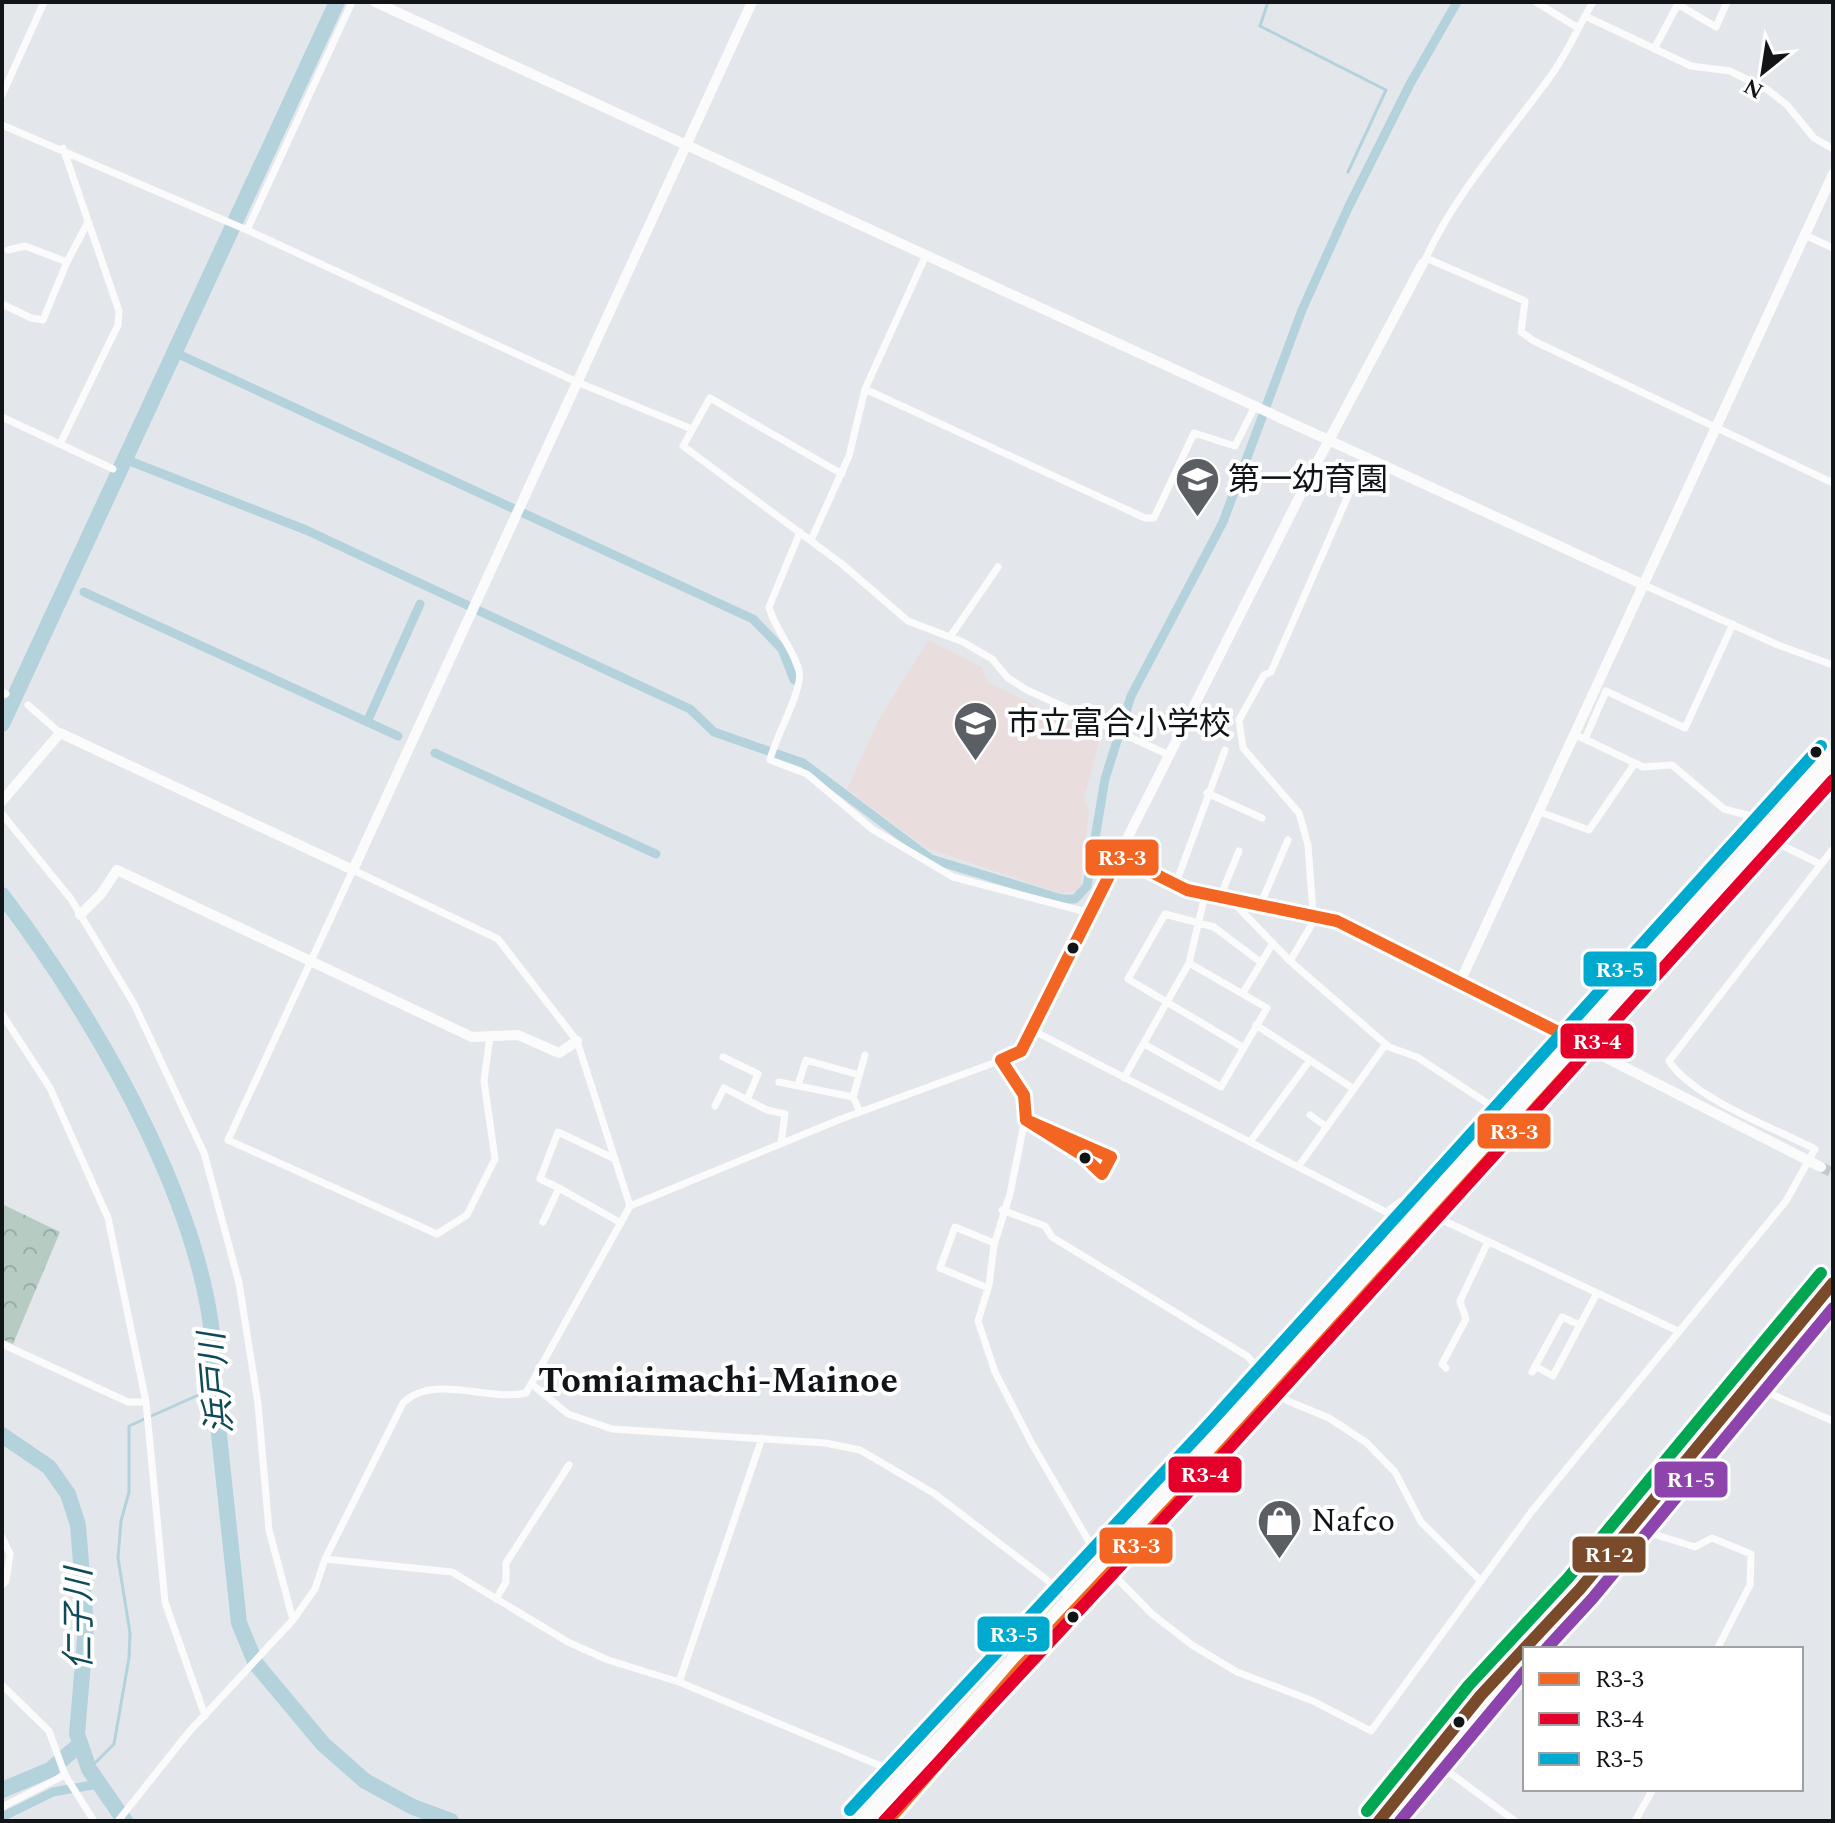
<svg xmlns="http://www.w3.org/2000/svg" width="1835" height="1823" viewBox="0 0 1835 1823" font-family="Spectral,'Noto Sans JP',serif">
	<defs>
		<pattern id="forest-crowns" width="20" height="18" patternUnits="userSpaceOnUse" patternTransform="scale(2)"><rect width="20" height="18" fill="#b6cbc2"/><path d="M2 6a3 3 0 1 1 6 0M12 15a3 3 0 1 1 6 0" fill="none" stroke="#9bada6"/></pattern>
	</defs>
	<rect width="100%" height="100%" fill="#e3e7ec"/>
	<path fill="#eaddde" d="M928,640L982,667L987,682L1100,738L1084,799L1089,812L1080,890L1063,894L926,848L847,789L879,719Z"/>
	<path fill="url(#forest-crowns)" d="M2,1204L60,1232L13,1344L2,1339Z"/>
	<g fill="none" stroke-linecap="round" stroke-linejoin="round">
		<path stroke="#b3d2dc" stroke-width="3" d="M1268,2L1260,26L1386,90L1348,172
			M89,1769L114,1744L129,1658L130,1633L118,1558L121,1521L129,1492V1426L214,1388"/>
		<path stroke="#b3d2dc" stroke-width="9" d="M176,353L753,619L782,649L794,680
			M127,460L306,530L690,709L714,732L803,763L931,859L1062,899H1075L1087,886L1105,779L1131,696L1223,522L1302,310L1348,208L1410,84L1457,2
			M84,592L398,736
			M367,722L420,604
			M435,753L656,854
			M2,1817L53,1792L98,1784"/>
		<path stroke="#b3d2dc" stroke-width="16" d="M2,724L337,2
			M2,895C96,1018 222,1230 214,1388L239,1623L256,1664L323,1744L365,1781L413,1807L451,1821
			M2,1435L49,1467L68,1494L78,1525L86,1627L77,1734L89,1769L125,1821
			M2,1790L50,1770L79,1745"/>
		<path stroke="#c4c8cc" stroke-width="10" stroke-dasharray="10 5" stroke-linecap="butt" d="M1821,1167L1833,1173"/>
		<path stroke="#fbfbfc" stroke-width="7" d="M1536,2L1578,28
			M1679,5L1716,27L1727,2
			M1585,16L1691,66L1730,71L1768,90L1787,105L1814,138L1833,149
			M1654,49L1679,2
			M2,95L44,2
			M2,125L247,230L577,382L692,429
			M247,230L352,2
			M1805,235L1833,248
			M8,250L25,246L67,262L88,222
			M1426,258L1525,301L1521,332L1534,341L1833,483
			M1424,262C1454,195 1507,136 1550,77C1567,54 1578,27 1593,2
			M2,304L31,318L43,320L67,262
			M865,389L1145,518H1154L1194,433L1235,446L1255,406
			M2,417L113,469
			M61,442L118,325L119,311L63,148
			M842,474L710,398L683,446L842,564L908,621L963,642L992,659L1008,678L1027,690L1169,755
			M800,532L769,607C775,630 793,648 799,670C804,689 775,737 770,760L807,774L872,829L953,877L1090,913
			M811,540L849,456L865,389L926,255
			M1644,585L1778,645L1833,665
			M950,637L998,567
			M2,692L6,694
			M28,705L60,733
			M1576,735L1643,767L1672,765L1724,809L1747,815L1777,843L1820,864
			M1585,739L1606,691L1685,728L1733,624
			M1207,793L1262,818
			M1540,812L1589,830L1635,763
			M2,814L71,899L134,1004L204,1153L239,1283L258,1404L269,1530L293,1620
			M1175,886L1225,750
			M1220,897L1239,851
			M1232,901L1290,961L1389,1047L1417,1057L1510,1118
			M1261,903L1288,840
			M1313,913L1308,845L1299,813L1243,748L1239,720L1264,675L1271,672L1365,457
			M1290,961L1318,914
			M1243,993L1273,943
			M2,1014L50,1088L108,1218L146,1402L165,1602L205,1716
			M1256,1025L1354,1089
			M1030,1029L1386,1212L1401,1201L1423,1211
			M490,1036L484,1081L495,1159L467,1215L437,1234L228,1140L353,870L498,939L577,1041L630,1206
			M1144,1044L1221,1087L1267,1008L1189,963
			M1244,1048L1128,979L1165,914L1214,927L1259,961
			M723,1057L758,1074L747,1100
			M1001,1060L1024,1095L1027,1109L1010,1194L994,1245L989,1285L978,1321L995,1372L1032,1444L1101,1562L1152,1614L1192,1645L1237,1672L1313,1701L1371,1731L1532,1511L1786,1201L1815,1149C1774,1128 1693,1098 1669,1061L1833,849
			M1124,1078L1189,963L1205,895
			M779,1082L853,1097
			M798,1085L806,1060L859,1075
			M715,1106L724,1088L767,1110L785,1114L781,1143
			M860,1112L853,1097L865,1055
			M1310,1115L1327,1127
			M1250,1142L1310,1060
			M1298,1167L1386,1044
			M559,1188L621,1223
			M1002,1210L1045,1226L1052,1237L1247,1356L1288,1401L1329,1418L1367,1443L1395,1472L1421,1522L1481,1581
			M1434,1216L1678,1331
			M543,1222L559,1188L540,1179L558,1132L615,1159
			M988,1288L940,1268L955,1227L994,1243
			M1580,1325L1562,1317L1532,1372L1537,1367L1553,1376L1597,1293
			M2,1344L128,1402H146
			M1446,1368L1442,1364L1466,1319L1460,1301L1488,1242
			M1748,1384L1833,1421
			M534,1386L568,1414L612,1429L825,1443L860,1450L935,1494L1068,1596
			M1631,1527L1695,1547L1712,1538L1751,1554L1750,1585L1717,1649
			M2,1537L10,1554L6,1581L2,1585
			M325,1559L452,1572L568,1642L608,1660L679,1682L905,1776
			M496,1599L506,1582V1563L569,1465
			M679,1682L762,1438
			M2,1685L49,1731L65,1775L94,1821
			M1430,1758L1515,1821
			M2,1807L65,1775
			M118,1821L188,1733L293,1620L315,1589L325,1559L403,1403C433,1373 489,1402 526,1393L630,1206L841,1119L1010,1057L1021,1051L1025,1041
			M1635,1821L1653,1789"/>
		<path stroke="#fbfbfc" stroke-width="10" d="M375,2L1644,585
			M2,801L60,733L353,870L752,2
			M1119,856C1144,870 1169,886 1197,893C1243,905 1292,904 1337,921L1821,1167
			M80,915L101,894L117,870L472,1037L518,1035L559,1053L577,1041
			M1460,982L1833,174
			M1025,1041L1311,474L1423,263
			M1379,1821L1481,1695L1580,1589L1833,1283"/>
		<path stroke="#fbfbfc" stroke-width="14" d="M862,1821C1105,1566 1340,1303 1576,1041C1661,945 1750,853 1833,756
			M888,1821L1023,1665L1612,1026L1833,779"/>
		<defs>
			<path id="bus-1" d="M1026,1120L1111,1157L1102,1174L1082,1155Z
				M888,1821L1023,1665L1201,1476L1590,1048L1337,921L1187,890L1119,856L1021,1051L1001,1060L1024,1095L1026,1120"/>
			<path id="bus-2" d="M884,1821L1233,1444L1833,780"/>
			<path id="bus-3" d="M850,1810L1210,1423L1821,746"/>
			<path id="bus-4" d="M1379,1821L1481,1695L1580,1589L1833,1283"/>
			<path id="bus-5" d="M1546,1649L1592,1599L1833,1308
				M1400,1821L1525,1671"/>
			<path id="bus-6" d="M1367,1811L1469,1685L1568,1578L1821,1273"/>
		</defs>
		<use href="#bus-1" stroke="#fff" stroke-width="18"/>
		<use href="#bus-2" stroke="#fff" stroke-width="18"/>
		<use href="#bus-3" stroke="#fff" stroke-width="18"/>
		<use href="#bus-4" stroke="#fff" stroke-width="18"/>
		<use href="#bus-5" stroke="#fff" stroke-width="18"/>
		<use href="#bus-6" stroke="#fff" stroke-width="18"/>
		<use href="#bus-1" stroke="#f26522" stroke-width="12"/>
		<use href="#bus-2" stroke="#e4002b" stroke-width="12"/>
		<use href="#bus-3" stroke="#00a9ce" stroke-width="12"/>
		<use href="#bus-4" stroke="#7a4b2a" stroke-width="12"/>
		<use href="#bus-5" stroke="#8e44ad" stroke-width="12"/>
		<use href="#bus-6" stroke="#00a651" stroke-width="12"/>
	</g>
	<defs>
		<symbol id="school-pin" viewBox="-11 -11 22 30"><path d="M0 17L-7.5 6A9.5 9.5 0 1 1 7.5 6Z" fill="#5b5e62" stroke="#fff"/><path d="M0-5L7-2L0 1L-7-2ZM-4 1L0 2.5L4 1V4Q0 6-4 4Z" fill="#fff"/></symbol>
		<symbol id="shop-pin" viewBox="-11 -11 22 30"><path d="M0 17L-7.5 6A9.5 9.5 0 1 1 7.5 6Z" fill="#5b5e62" stroke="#fff"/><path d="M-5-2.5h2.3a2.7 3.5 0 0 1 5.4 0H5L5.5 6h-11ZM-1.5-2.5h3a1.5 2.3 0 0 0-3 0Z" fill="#fff"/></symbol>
	</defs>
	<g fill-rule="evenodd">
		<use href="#school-pin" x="1172" y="454" width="51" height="69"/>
		<use href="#school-pin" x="950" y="698" width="51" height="69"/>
		<use href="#shop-pin" x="1254" y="1496" width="51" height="69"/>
	</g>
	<g fill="#121518" stroke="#fff" stroke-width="3">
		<circle cx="1816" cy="752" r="7"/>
		<circle cx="1073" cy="948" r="7"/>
		<circle cx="1085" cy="1158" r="7"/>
		<circle cx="1073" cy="1617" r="7"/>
		<circle cx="1459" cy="1722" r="7"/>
	</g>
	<g text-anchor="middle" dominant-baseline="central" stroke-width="8" stroke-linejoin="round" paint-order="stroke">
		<g font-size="32" fill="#121518" stroke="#fff" text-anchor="start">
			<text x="1228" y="480">第一幼育園</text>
			<text x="1007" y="724">市立富合小学校</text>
			<text x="1311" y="1521">Nafco</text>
		</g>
		<g font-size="34" font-style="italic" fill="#0e4a58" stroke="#fff">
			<text transform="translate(217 1383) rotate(-95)">浜戸川</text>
			<text transform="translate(80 1619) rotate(-90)">仁子川</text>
		</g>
		<g font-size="36" font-weight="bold" fill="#121518" stroke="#fff">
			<text x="718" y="1381">Tomiaimachi-Mainoe</text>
		</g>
	</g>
	<g stroke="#fff" stroke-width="3">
		<rect x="1084" y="838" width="76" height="39" rx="8" fill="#f26522"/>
		<rect x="1582" y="950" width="76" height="38" rx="8" fill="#00a9ce"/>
		<rect x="1559" y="1022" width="76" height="38" rx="8" fill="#e4002b"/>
		<rect x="1476" y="1112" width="76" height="38" rx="8" fill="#f26522"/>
		<rect x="1167" y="1455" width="76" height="39" rx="8" fill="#e4002b"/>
		<rect x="1653" y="1460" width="76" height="39" rx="8" fill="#8e44ad"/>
		<rect x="1098" y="1526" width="76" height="39" rx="8" fill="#f26522"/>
		<rect x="1571" y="1535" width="76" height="39" rx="8" fill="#7a4b2a"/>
		<rect x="976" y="1615" width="75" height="38" rx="8" fill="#00a9ce"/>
	</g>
	<g font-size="22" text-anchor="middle" font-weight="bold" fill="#fff">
		<text x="1122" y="865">R3-3</text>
		<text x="1620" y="977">R3-5</text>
		<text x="1597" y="1049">R3-4</text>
		<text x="1514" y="1139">R3-3</text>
		<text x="1205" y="1482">R3-4</text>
		<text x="1691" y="1487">R1-5</text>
		<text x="1136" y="1553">R3-3</text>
		<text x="1609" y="1562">R1-2</text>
		<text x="1014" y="1642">R3-5</text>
	</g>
	<rect width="1835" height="1823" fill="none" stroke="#121518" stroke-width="8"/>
	<rect x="1523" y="1647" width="280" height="144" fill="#ffffff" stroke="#a0a1a3" stroke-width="2"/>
	<rect x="1539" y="1673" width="40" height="12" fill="#f26522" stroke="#a0a1a3" stroke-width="2"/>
	<text x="1595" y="1687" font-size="24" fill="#121518">R3-3</text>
	<rect x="1539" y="1713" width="40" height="12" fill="#e4002b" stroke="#a0a1a3" stroke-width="2"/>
	<text x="1595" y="1727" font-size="24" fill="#121518">R3-4</text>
	<rect x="1539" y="1753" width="40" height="12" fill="#00a9ce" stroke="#a0a1a3" stroke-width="2"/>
	<text x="1595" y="1767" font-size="24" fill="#121518">R3-5</text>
	<g transform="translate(1763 72) rotate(210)" stroke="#ffffff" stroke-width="6" paint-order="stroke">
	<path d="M0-6L14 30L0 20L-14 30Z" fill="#121518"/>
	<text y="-12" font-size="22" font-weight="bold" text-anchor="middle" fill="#121518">N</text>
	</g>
</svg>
